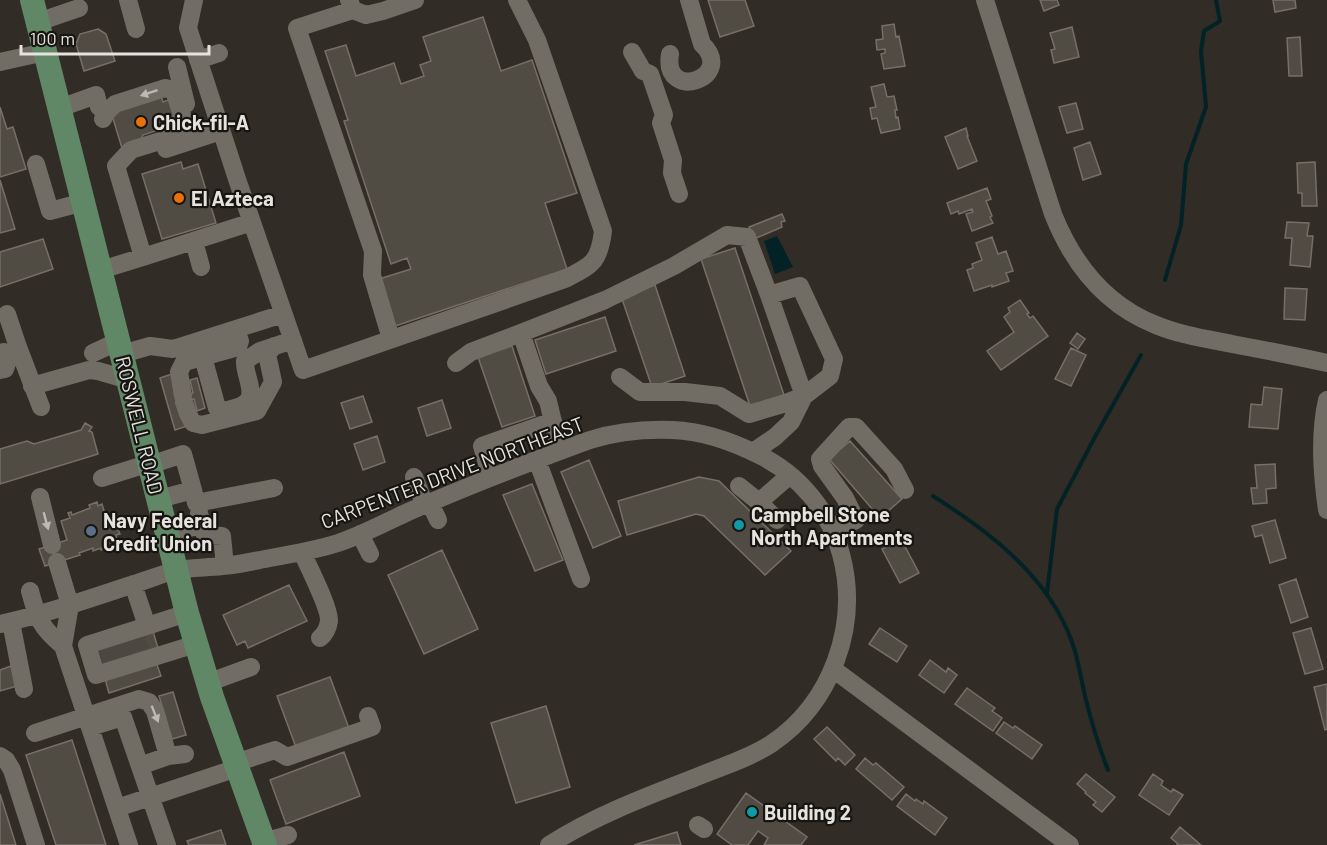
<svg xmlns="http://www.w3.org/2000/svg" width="1327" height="845" viewBox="0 0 1327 845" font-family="Barlow,sans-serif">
	<rect width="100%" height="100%" fill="#312c25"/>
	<path fill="#032225" d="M777,236L793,267L775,274L764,241Z"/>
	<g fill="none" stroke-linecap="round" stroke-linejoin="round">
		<path stroke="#032225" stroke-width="4" d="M1165,280L1181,225L1186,164L1206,107L1201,51L1204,31L1220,21L1216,0
			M933,496C990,532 1049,577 1072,642C1079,661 1081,681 1086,700C1092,724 1099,747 1108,770
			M1047,593L1057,509L1096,435L1141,355"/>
	</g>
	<path fill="#504b43" stroke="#756f67" stroke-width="1.5" d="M708,0H745L754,26L720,37Z
		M1040,0H1057L1059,5L1044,11Z
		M1273,0H1295L1296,8L1275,12Z
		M483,17L501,71L532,60L577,193L545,203L567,269L395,326L379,279L411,269L407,258L391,264L344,121L348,120L325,51L346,45L356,76L394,63L401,84L424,76L420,65L431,61L423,37Z
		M894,24L896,37L899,36L905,66L884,69L881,54L885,53V49L877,50L876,40L883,39L882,26Z
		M1072,27L1079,57L1054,63L1051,50L1055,49L1050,33Z
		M98,29L106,34L115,61L84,71L76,44L80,34Z
		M1300,37L1302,76H1289L1287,38Z
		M884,84L887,97L894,96L897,110H895L896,118L898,117L900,129L881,133L877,118L872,119L870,108L876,107L871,87Z
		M161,96L163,102L171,99L176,115L168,118L170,126L143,135L139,143L122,148L111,112Z
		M1076,103L1083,129L1067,133L1059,107Z
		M0,107L7,129L13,127L26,169L0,177Z
		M966,128L968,136H967L977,161L958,169L945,137Z
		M1090,142L1101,174L1083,180L1074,148Z
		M181,162L183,169L198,164L216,223L162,239L142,174Z
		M1315,162L1317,206H1302V193H1298L1297,163Z
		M0,180L15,229L0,233Z
		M987,188L991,199L986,201L992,216L990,217L993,223L972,231L966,214L973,212L972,209L959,214L958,211L951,214L947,203Z
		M782,214L785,221L781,222L782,227L754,239L749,227Z
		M1287,222L1309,223L1307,236H1313L1310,267L1290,265L1292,238H1285Z
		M992,237L998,254L1006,251L1013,271L1006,273L1009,281L992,287V285L974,291L967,270L973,268L972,264L982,260L976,243Z
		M43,239L53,269L0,287V252Z
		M735,248L784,395L750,406L701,259Z
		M655,285L685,376L652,387L621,296Z
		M1285,288L1307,289L1305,320L1284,319Z
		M1020,300L1029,313L1027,314L1030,318L1033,316L1048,336L1001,370L987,351L1014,332L1004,317L1010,312L1008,308Z
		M605,317L616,351L546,374L535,340Z
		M1077,333L1085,339L1078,349L1070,343Z
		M512,346L535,416L502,427L478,357Z
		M1071,348L1086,355L1071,386L1055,379Z
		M175,373L182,396L193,393L190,380L197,378L205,408L197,411L194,399L180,403L187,426L175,430L160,378Z
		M1264,387L1282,389L1278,429L1249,427L1251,404L1262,405Z
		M363,396L372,422L350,429L341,403Z
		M442,400L451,428L427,436L418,408Z
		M85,423L92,427L89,431L92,432L98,454L0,484V449L27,441L34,444L81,430Z
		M377,436L385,462L363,470L354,444Z
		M850,441L902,499L880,518L829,459Z
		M589,460L621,536L593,548L561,472Z
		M1275,464L1276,488L1266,489L1267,503L1253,504L1251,488H1257L1255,465Z
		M699,477L719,481L791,551L765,575L704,516L696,514L627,535L618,501Z
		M532,484L563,560L535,571L503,495Z
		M97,502L98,506L102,504L106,517L113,515L115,527H117L120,534L116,535L118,544L101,550V548L93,551V548L79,553L80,555L45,566L39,549L67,540L61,521L70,518L68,513L71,512L72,515L90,508L89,505Z
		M1275,520L1286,558L1270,563L1262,535L1255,537L1252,526Z
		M901,539L919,573L900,583L882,549Z
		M442,550L478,629L424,654L388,575Z
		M1296,579L1308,617L1291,623L1279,585Z
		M289,585L307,621L248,648L245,641L237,645L223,615Z
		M152,628L158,648L98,668L91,647Z
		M880,628L907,646L897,662L869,644Z
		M1311,628L1323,669L1305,674L1293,633Z
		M930,660L946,672L948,668L957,675L944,693L919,675Z
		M156,662L161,676L109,693L105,679Z
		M11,666L17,686L0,691V670Z
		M330,677L350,731L297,750L277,696Z
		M1327,684V729L1325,730L1314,687Z
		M967,688L995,708L992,711L1002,718L993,731L955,704Z
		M173,692L186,735L172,739L159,696Z
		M546,706L570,787L516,803L491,723Z
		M1004,722L1013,728L1015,726L1042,745L1032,759L996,733Z
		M827,727L855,755L845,765L838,758L836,761L814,739Z
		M72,740L106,845H56L26,755Z
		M344,752L360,796L286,824L270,780Z
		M865,758L873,765L876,763L904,787L892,800L856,769Z
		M1086,774L1115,797L1102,812L1093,805L1096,802L1085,793L1086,792L1077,784Z
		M1153,774L1163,781L1161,785L1171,792L1173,789L1183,795L1169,815L1139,795Z
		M746,793L807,837L801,845H764L768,838L758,831L748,845H732L717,834Z
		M0,794L16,845H0Z
		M906,794L915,801L916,799L923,804L924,801L947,818L935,835L897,806Z
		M1180,827L1201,845H1177L1178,844L1171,838Z
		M221,830L226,845H189L187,841Z
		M677,832L681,845H634Z"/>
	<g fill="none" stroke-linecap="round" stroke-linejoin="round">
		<path stroke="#4c4741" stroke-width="18" stroke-dasharray="18 9" stroke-linecap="butt" d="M135,633L141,654
			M119,639L125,659
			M102,644L109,664"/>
		<path stroke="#726d64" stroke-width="18" d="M128,0L136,29
			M194,0L188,28L238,182L303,370L565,279C592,265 599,263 603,231L537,40L517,0
			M349,0L353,10L297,28L373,251L372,275L391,339
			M985,0L1053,214C1073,264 1105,305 1156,325C1180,335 1207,339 1232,344C1264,350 1295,356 1327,363
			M353,10L366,15L383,11L415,0
			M38,22L79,8
			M632,52L643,71L650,74L664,115L661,123L673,160L672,173L679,194
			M670,54C662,103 737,78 702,44L689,0
			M198,60L219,53
			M0,62L45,52
			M177,67L186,104
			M60,108L96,95L99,107
			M103,119L106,113L115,104L165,88L172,90L175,94L182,115L181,130L176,136L131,150L116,166
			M166,149L221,131
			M36,164L50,211L84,202
			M194,241L201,267
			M143,257L252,222
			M101,270L143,257L116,166
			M7,314L18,347L41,407
			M93,353L119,341
			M122,354L150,346L173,349L283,314
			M203,357L217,408L219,411C226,411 232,409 238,407C262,399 244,378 245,361L260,351L293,340
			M456,363L471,352L521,333
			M0,370L5,369L7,363L4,352
			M32,386L89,370L98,371L129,380
			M183,396L179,372L184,362L238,347L240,341L236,329
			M1327,400C1319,436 1322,474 1327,510
			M184,402L188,414L193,423L202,425L257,411L273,382L267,354L274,346
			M560,451L548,401L539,386L521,333L605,300L674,266L727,235L747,237L769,295L800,286L834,359L830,376L804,396L786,403L749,414L720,396L685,392H640L620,377
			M753,452L775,437L791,422L804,396L769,295
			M537,460L581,579
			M150,465L183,454L193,490L159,499
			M414,477L425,505
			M491,477L482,446L553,421
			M102,478L150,463
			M739,486L759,502L777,520
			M193,490L196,503L274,488
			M40,497L52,545
			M759,502L790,475
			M430,503L438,520
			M202,525L205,535L222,536L225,566
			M832,531L856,520L845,498L822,466L820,459L849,427H856L894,469L905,490
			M167,533L202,525L199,513
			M360,534L370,554
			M302,552C308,566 330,608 329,621C328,628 325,634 320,638
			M57,562L70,605L63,646L129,845
			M133,584L147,626L187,613
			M30,591C37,618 41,628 63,646
			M11,622L24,689
			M0,624C45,614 89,599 134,584C147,580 160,575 173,571C189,567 206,568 222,566C238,565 254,561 270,558C293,554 316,550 338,543C360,536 386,522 408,512C449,494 489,478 531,462C550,455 570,447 590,440C615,432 646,429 673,430C702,431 733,442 759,455C799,474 830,512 841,554C860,625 832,703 771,744C748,759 720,767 694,778C645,797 594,816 549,845
			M147,626L87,645L96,675L196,644
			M833,669L1070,845
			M207,683L251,667
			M94,726L123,717L167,845
			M35,733L139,699L149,702L155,711L168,756
			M0,756L6,760L12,770L36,845
			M235,763L275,750L287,757L372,727L368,716
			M140,766L168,756L185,754
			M117,808L237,768
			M698,825L704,829
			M264,842L288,835"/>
		<path stroke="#618866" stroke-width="24" d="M32,0L187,613L212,697L265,845"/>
	</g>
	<defs><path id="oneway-solid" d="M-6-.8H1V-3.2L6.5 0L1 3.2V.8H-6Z" transform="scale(1.5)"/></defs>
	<g fill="#bdbab3">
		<use href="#oneway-solid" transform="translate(149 93) rotate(162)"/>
		<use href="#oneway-solid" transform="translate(46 521) rotate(75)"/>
		<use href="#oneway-solid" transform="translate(155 714) rotate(68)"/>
	</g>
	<g fill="#e8710a" stroke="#171512" stroke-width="2">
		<circle cx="141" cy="122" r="6"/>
		<circle cx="179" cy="198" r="6"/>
	</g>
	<g fill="#0f9aa8" stroke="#171512" stroke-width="2">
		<circle cx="739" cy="525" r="6"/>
		<circle cx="752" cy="812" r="6"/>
	</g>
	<circle fill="#5c6f8a" stroke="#171512" stroke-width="2" cx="91" cy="531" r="6"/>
	<g text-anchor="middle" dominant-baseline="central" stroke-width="4.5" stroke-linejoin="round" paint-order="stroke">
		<g font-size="20" font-weight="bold" fill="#e6e3de" stroke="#171512" text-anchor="start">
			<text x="153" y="122">Chick-fil-A</text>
			<text x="191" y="198">El Azteca</text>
			<text x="751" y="514">Campbell Stone<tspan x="751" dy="23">North Apartments</tspan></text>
			<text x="103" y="520">Navy Federal<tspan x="103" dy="23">Credit Union</tspan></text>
			<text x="764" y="812">Building 2</text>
		</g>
		<g font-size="20" fill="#e6e3de" stroke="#171512">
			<text transform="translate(140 425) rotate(76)">ROSWELL ROAD</text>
			<text transform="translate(452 472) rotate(-21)">CARPENTER DRIVE NORTHEAST</text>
		</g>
	</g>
	<path d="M21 45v9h188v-9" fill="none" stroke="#e6e3de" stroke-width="3"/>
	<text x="30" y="45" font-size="18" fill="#e6e3de" stroke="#171512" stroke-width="4.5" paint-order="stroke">100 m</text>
</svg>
